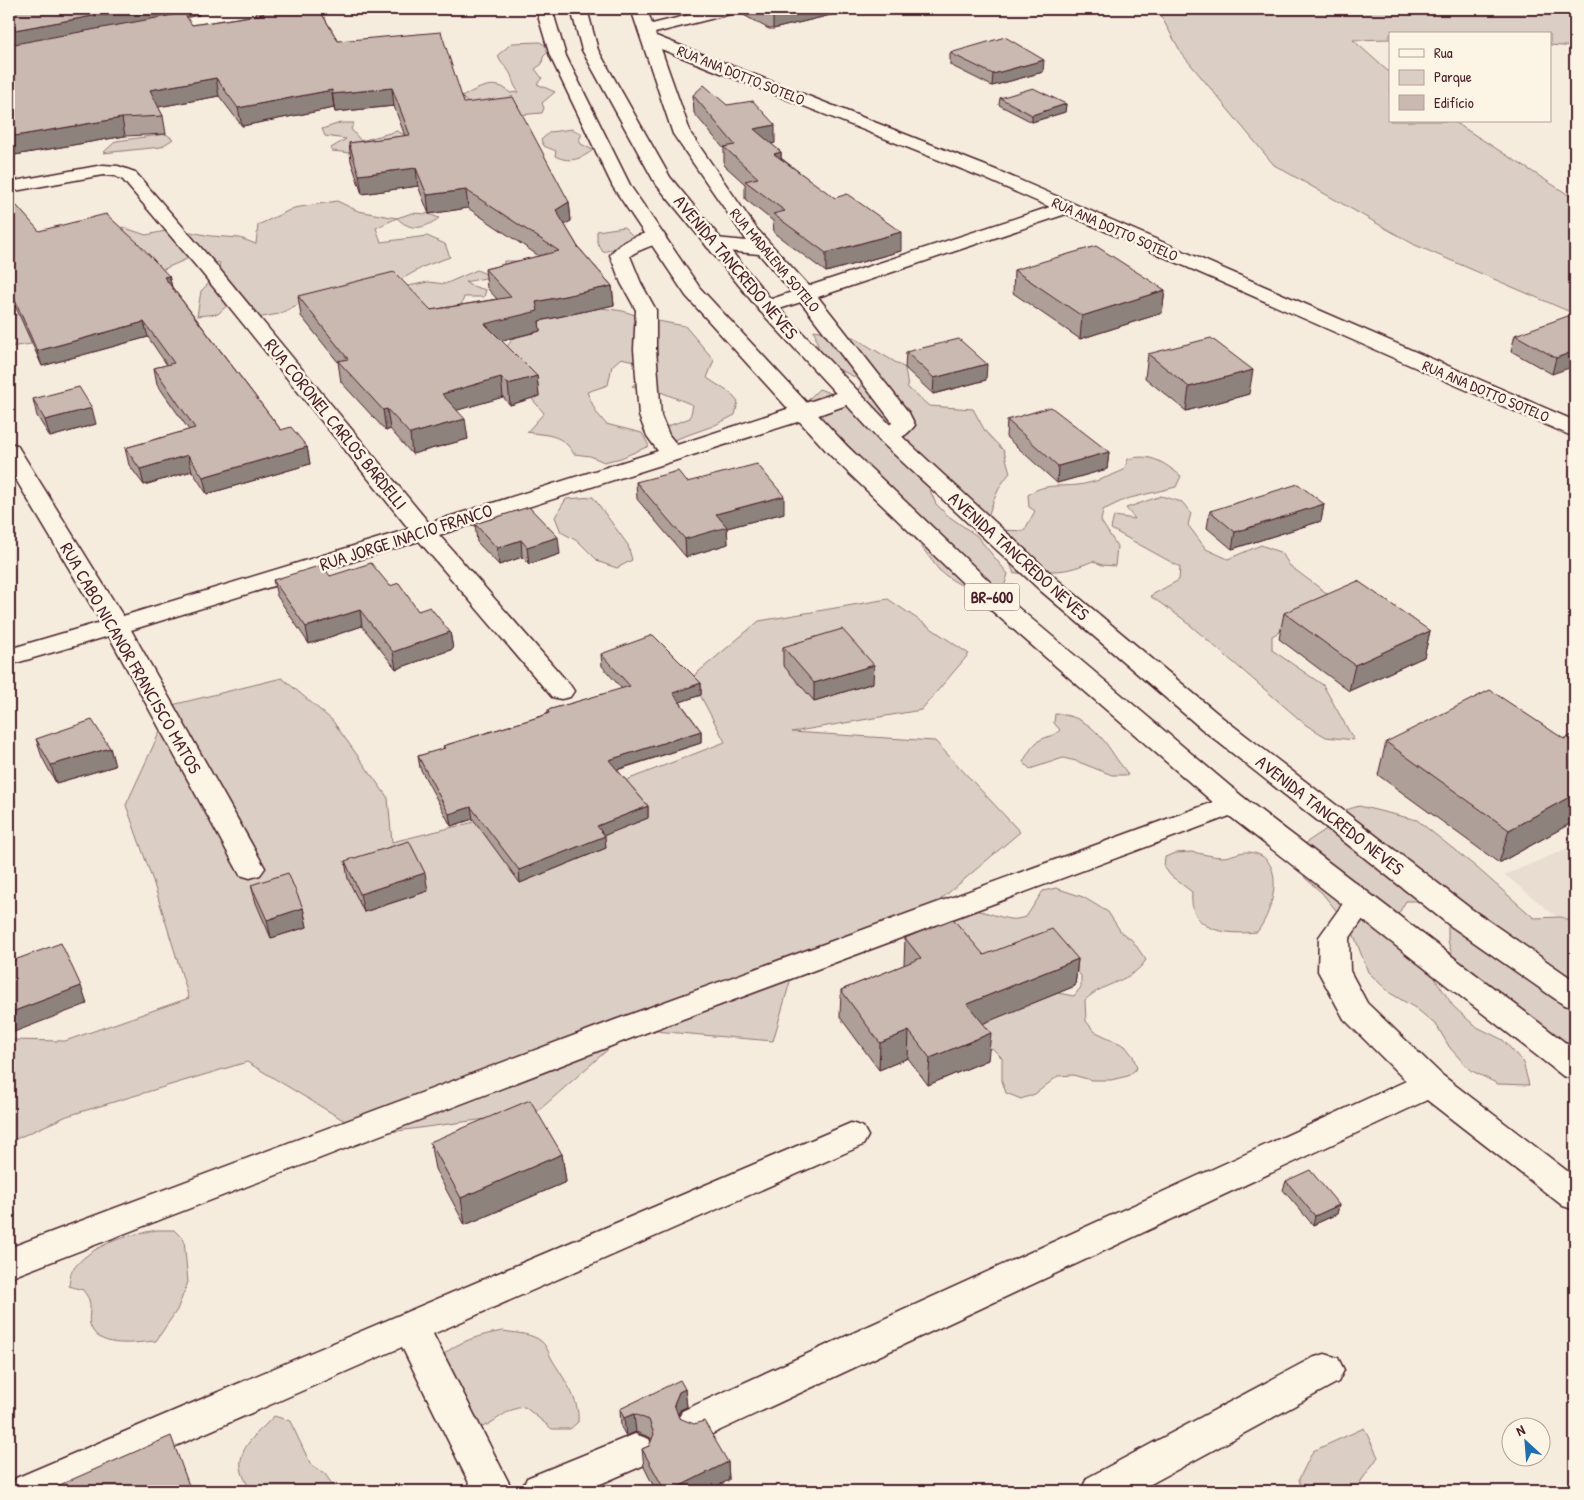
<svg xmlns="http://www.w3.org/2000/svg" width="1584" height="1500" viewBox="0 0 1584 1500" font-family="'Patrick Hand',sans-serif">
	<rect width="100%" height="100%" fill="#f5ecde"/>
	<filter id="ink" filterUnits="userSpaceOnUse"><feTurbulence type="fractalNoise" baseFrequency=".02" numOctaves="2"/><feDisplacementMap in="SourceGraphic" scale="10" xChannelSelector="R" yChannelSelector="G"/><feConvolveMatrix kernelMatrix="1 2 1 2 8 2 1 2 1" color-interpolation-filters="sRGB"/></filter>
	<g filter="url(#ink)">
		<path fill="#e8ddd0" d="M1575,845V918L1564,923L1505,875Z"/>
		<path fill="#dbcec4" stroke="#927678" d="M1157,9H1575V47L1550,45V34H1390V39L1353,40L1390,73V121H1453L1575,199V314L1415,245L1274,165L1182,54Z
			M540,42L551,49L543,57L542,64L535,69L542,78L537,84L555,92L542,103L544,108L542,113L492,117L467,102L462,97C477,88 497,78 510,93L519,92C512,84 514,81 510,73C506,66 500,64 498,55L512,43Z
			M340,123H354L351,129L361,141L397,131L405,135L408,143L351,153L332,151L331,148L346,139L325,136L322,129Z
			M572,129L582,134L579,140L581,144L593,150C580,160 569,163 555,156L556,151L544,146L541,140L550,132Z
			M166,134L173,139L161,147L103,153L116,141Z
			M337,201L358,211L397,218L412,213L429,214L439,218C424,229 411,232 397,218L376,228L381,242L427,236L445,244L450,257L425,266L400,280L325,291L279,314L246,320L231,310L245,302L235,298L218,314L197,316L201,291L216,276L220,263L189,258L155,273L116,241L122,227L146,235L175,229L211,236L240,238L256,244L258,225L294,208Z
			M624,227L634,237L628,245L603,252L597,242V231Z
			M504,261H523L495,276L465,282L469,285L486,290L484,297H464L461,306L446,316L356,318L393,289L428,282L445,284L477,270L486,274L503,269Z
			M601,308L623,311L647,319L685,326L714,360L707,378L730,393L738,402L735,415L713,426L671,441L657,430L690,418L693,405L663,393L632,386L647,373L638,362L621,358L612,366L608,385L587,392L596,412L606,424L642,433L649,446L621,458L604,462L590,456L574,454C561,433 549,436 527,432L544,413L516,380L505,351C521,316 567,314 601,308Z
			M9,313L23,316L54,341L9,347Z
			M814,330L853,337L905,368L908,388L929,406L973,409L985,431L1004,451L1010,473C999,485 992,502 988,518L1001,530L1024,531L1035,511L1029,507L1028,495C1043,483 1061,487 1078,485C1094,483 1110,476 1124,470L1128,459C1151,453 1163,462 1181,476L1176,487L1126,499L1103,510L1101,521L1117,546L1115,566L1102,565L1093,561C1081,566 1068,571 1054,571C1037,571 1032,570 1014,574L1009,560L926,481L936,504L947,515L977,536L1008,574L1004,587L990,596C970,590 955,584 939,570L866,473L863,460L834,431L820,422L811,412L807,401L819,389L852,401L863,381L834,367L819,350Z
			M1161,496L1182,502L1191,513L1188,525L1206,549L1228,559L1261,545L1282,553L1290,566L1336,600L1272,636V650L1323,685L1354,740L1326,737L1306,725L1183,619L1150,596L1179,580L1180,567L1111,529L1114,516L1135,519L1126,508Z
			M593,497L628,545L632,560L617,568L599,562L579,542L561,532L555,517L566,499Z
			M888,599L969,654L921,710L792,732L935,741L1020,832L926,912L795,964L773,1041L631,1029L537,1112L368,1135L247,1062L67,1116L9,1142V1040L65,1041L189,998L153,881L126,805L172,705L282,678L332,720L388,798L392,842L593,793L725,742L691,678L759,621Z
			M1055,714C1084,715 1099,732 1114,755C1118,762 1124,767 1128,775H1112L1076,761L1063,758L1030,769L1023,762C1028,753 1033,743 1042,739C1049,736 1054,736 1060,730L1054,723Z
			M1359,806L1417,820L1476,867L1534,918L1561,917L1575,922V1067L1554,1059L1454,962L1448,941V920L1436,901H1406L1396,918L1453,1006L1475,1026L1503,1040L1523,1062L1529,1085L1498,1084L1470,1070L1450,1048L1437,1026L1417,1009L1390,993L1368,972L1352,930L1322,893L1305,878L1298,858L1307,842L1325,830L1336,813Z
			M1191,852C1200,853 1213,857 1222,857C1231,857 1240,851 1249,852C1288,856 1274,911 1257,932C1226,935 1188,932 1192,892L1171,876L1164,867L1165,857L1176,853Z
			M1056,888L1083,897L1108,912L1121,932L1132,940L1146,960C1132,982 1104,982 1085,1000L1086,1021L1094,1031L1125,1046L1133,1056L1137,1068L1128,1076L1111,1080H1091L1073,1075L1058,1076L1035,1094L1021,1099L1006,1093L1002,1081V1058L993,1049L977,1044L956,1027L1058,993L1074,996L1081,987V976L1072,964L978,955L950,922C967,900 987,915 1010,919C1015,920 1021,918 1026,917L1043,891Z
			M157,1230H174L184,1240L188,1282L177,1310L156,1341C138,1342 100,1350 91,1327C87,1319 92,1309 89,1300C88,1297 85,1293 83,1290L69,1286C70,1281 70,1275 72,1271C90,1244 128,1235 157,1230Z
			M503,1331C514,1333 528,1333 538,1339C547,1344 548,1353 553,1361C564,1379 580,1400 578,1422L570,1429H552L525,1407C504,1408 497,1424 476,1429L458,1381L452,1376L441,1357C455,1342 483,1334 503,1331Z
			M274,1416L290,1421L311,1465L325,1474L337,1491L250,1490C246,1482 239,1470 241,1460C243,1443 263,1428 274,1416Z
			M1364,1428L1378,1457L1354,1491H1302L1299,1479L1313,1451Z"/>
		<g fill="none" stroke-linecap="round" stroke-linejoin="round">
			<path fill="#8c6e70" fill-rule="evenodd" d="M1569,9H1575V10H1569Z"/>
			<defs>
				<path id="street" d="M196,9H212L218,18L216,21H204Z
					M631,9H647L652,24L714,9H740L738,12L655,33L656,36L996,170L1575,421V436L1567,434L1066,214L818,297L909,413L915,425C907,436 894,444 880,441L877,436L880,431L892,423L890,419L801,302L767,313L760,311L757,307L760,303L792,292L759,254L715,250L708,248L705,244L708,240L715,238L747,241L673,134ZM661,49L984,178L1050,207L809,286L756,228L691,134Z
					M103,165L118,166L135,172L216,265L429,523L658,451L647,436L639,416L634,349L636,310L621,283L610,255C620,241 646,229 663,233L666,237C660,245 640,248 630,256L641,283L656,310V349L661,416L669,435L677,445L842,391L850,389L858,391L861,396L858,401L810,418L439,535L570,685L574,691L570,697L561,699L552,697L419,541L131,630L265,868L260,875L250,878L240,875L109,636L9,665V649L101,622L9,468V443L17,445L20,450L123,616L409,529L202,273L123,180L115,176L103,175L9,192V182Z
					M1233,795L1243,797L1247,804L1243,811L637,1036L9,1278V1248L615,1020Z
					M1360,892L1371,895L1375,902L1349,939L1350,971L1367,1003L1442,1075L1575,1177V1210L1563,1206L1427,1100L710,1435L696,1440L682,1435L677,1423L682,1411L1406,1081L1344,1019L1318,971L1319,937L1349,895Z
					M851,1123L863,1127L868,1136L863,1145L433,1334L513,1491H473L402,1347L73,1491H10L16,1478Z
					M1325,1354L1338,1358L1344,1370L1338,1382L1138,1491H1081L1087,1478L1312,1358Z
					M635,1434L649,1439L654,1451L649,1463L584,1491H521L527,1478Z"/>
				<path id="secondary" d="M235,9H266L264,12L258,14L154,34L148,32L146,29L148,26L154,24Z"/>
				<path id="primary" d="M536,9H552L566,56L631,187L700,288L847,446L1009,600L1243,797L1575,1050V1079L1563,1076L1223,811L991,610L831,456L686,296L613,187L550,56Z
					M571,9H587L598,50L670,177L774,303L896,431L1059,581L1223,718L1470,908L1575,981V1008L1564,1005L1448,924L1203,730L1041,591L880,441L760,311L655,183L582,50Z"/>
			</defs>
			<use href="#street" stroke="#4a1f2b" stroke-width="3"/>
			<use href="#secondary" stroke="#4a1f2b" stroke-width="3"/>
			<use href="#primary" stroke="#4a1f2b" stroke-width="3"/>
			<use href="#street" fill="#fcf5e5" fill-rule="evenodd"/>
			<use href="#secondary" fill="#fcf5e5" fill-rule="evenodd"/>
			<use href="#primary" fill="#fcf5e5" fill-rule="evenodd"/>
		</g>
		<path fill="#ae9f98" stroke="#4a1f2b" d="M9,9L179,14L192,25L256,15L255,9H319L338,41L464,103L569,202L571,221L564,224L578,247L612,286L614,305L539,321L540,331L501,341L537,376L539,396L510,405L503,397L457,410L468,439L412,454L390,429L386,431L341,382L338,362L301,316L298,296L431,310L497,299L487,288L485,269L539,256L468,208L429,214L418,186L362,194L351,161L349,143L405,136L394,106L335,112L334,108L242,126L219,96L158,107L163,116L166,134L125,136L9,156Z
			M740,9H843V12L773,29H769L740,13Z
			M950,53L1043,72L992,86L950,65Z
			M693,95L727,105L775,143L771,144L781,152V158L901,251L826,272L774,233L773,221L745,199V184L724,165V149L694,113Z
			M1000,98L1066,104L1065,112L1032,122L999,105Z
			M9,208L39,231L169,276L172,287L281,430L307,447L310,464L207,494L192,471L144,485L129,465L125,448L189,430L157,384L154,368L167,365L148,337L42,366L9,292Z
			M1014,270L1165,290L1162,313L1080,339L1013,293Z
			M1575,321L1552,374L1511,351L1515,335Z
			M906,352L986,380L933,394L905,368Z
			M1148,354L1249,394L1186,411L1145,378Z
			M33,399L96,424L50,437L37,416Z
			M1007,420L1109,452L1107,469L1057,483L1006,437Z
			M636,482H687L784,513L727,528L728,544L686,557L637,499Z
			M1324,504L1321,521L1232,549L1207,528L1210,511Z
			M475,524L560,554L529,564L522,557L499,565L477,542Z
			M330,576L390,586L418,611L450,632L453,649L396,669L362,626L309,644L277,596L273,580Z
			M1284,613L1430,631L1424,657L1349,691L1279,639Z
			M783,647L873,683L814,701L783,665Z
			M601,654L701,683V695L680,702L701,731V743L617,770L648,806V818L604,835L606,848L520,883L473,819L451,826L420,768L418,756L444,749L443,746L542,716L548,713V710L622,689L602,666Z
			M1575,734V821L1499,863L1378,775L1386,742L1564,739Z
			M36,739L110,748L115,766L56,783L42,757Z
			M345,861L428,891L364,912L348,879Z
			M251,885L303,908L307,927L271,938L256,903Z
			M905,938L984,955L1078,959L1075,986L983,1023L988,1060L928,1085L908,1058L879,1070L840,1017L841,990L904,965Z
			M430,1142L562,1154L566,1182L465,1225L435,1169Z
			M1286,1181L1339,1205L1337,1214L1313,1225L1283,1190Z
			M685,1389L687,1407L680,1410L678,1415L679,1418L728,1462L729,1480L707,1491H656L644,1467L642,1449L649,1446L652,1440L651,1438L636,1432L626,1436L621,1427L620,1409Z"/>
		<path fill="#8d827c" stroke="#4a1f2b" d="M132,9H178L179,17L9,49V31Z
			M773,9H843V12L773,29Z
			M1044,60L1043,72L992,86L993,74Z
			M216,78L219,96L153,108L150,90Z
			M392,88L394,106L335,112L332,94Z
			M332,90L334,108L242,126L238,108Z
			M1066,104L1065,112L1032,122V115Z
			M122,118L125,136L9,156V137Z
			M775,125V143L755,147L754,129Z
			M781,152V170L774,154Z
			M416,168L418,186L362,194L359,175Z
			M466,190L468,208L429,214L427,195Z
			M569,202L571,221L557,229L556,210Z
			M901,232V251L826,272V253Z
			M169,276L173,291L164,277Z
			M612,286L614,305L539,321L540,331L487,344L485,324L536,302Z
			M1165,290L1162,313L1080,339L1082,316Z
			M144,322L148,337L42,366L37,351Z
			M1575,351V366L1552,374L1556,358Z
			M987,364L986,380L933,394L934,378Z
			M1253,370L1249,394L1186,411L1189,387Z
			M537,376L539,396L510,405L508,384Z
			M501,377L503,397L444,414L442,394Z
			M92,408L96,424L50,437L45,420Z
			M387,409L390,429L386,431L383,410Z
			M465,419L468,439L412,454L410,434Z
			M307,447L310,464L207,494L203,477Z
			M1109,452L1107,469L1057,483L1058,466Z
			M188,455L192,471L144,485L140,469Z
			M784,496V513L727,528L728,544L686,557L685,539L716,514Z
			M1324,504L1321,521L1232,549L1235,532Z
			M558,537L560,554L529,564L527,547Z
			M521,540L522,557L499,565L497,548Z
			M360,610L362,626L309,644L306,627Z
			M1430,631L1424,657L1349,691L1355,665Z
			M450,632L453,649L396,669L393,652Z
			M874,665L873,683L814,701V683Z
			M701,683V695L674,704L673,693Z
			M701,731V743L609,772V760Z
			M110,748L115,766L56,783L51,765Z
			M1575,794V821L1499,863L1509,830Z
			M648,806V818L598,838L597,826Z
			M471,807L473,819L451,826L449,814Z
			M605,836L606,848L520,883L519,870Z
			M425,873L428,891L364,912L360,894Z
			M303,908L307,927L271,938L267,920Z
			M1078,959L1075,986L965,1031L967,1004Z
			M81,986L87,1004L9,1034V1013Z
			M909,1031L908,1058L879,1070L880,1043Z
			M991,1033L988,1060L928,1085L930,1058Z
			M562,1154L566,1182L465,1225L461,1198Z
			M1339,1205L1337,1214L1313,1225L1315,1216Z
			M685,1389L687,1407L680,1410L675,1422L674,1404L679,1392Z
			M634,1414L636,1432L626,1436L624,1418Z
			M728,1462L729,1480L707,1491H670Z"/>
		<path fill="#cab9b1" stroke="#4a1f2b" d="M9,9H132L9,31Z
			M260,9H319L338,41L441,32L464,103L513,97L569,202L556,210L578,247L612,286L536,302L538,311L485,324L537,376L508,384L501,377L442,394L465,419L410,434L387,409L383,410L338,361L348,359L298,296L394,272L431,310L511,297L485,269L559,251L466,190L427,195L416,168L359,175L349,143L410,135L392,88L332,94V90L238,108L216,78L150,90L163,116L122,118L9,137V45L184,13L192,25L264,14Z
			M1005,37L1044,60L993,74L950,53Z
			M704,85L727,105L753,101L775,125L754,129L781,152L774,154L835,198L847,194L901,232L826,253L773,214L785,211L745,181L758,178L724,147L735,145L693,95Z
			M1033,88L1066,104L1032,115L1000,98Z
			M17,206L39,231L106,214L138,243L169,276L164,277L281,430L291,427L307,447L203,477L188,455L140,469L125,448L195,428L154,368L174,363L144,322L37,351L9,286V208Z
			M1096,246L1165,290L1082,316L1014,270Z
			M1568,316L1575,321V351L1556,358L1515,335Z
			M1211,338L1253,370L1189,387L1148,354Z
			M959,339L987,364L934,378L906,352Z
			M79,387L92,408L45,420L33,399Z
			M1051,407L1109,452L1058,466L1007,420Z
			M757,464L784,496L716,514L727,527L685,539L636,482L678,471L687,482Z
			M1298,484L1324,504L1235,532L1210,511Z
			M529,507L558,537L527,547L521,540L497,548L475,524Z
			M371,563L390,586L399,583L418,611L430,607L450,632L393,652L360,610L306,627L273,580L322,565L330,576Z
			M1358,581L1430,631L1355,665L1284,613Z
			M842,629L874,665L814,683L783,647Z
			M653,635L701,683L673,693L701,731L609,760L648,806L597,826L605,836L519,870L471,807L449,814L418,756L445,748L443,746L542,716L549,713L548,710L630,686L601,654Z
			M1490,690L1564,739L1575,734V794L1509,830L1386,742Z
			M92,720L110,748L51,765L36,739Z
			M409,841L425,873L360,894L345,861Z
			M288,873L303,908L267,920L251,885Z
			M953,919L984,955L1052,929L1078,959L967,1004L991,1033L930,1058L909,1031L880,1043L841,990L921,958L905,938Z
			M61,943L81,986L9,1013V962Z
			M530,1100L562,1154L461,1198L430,1142Z
			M1310,1170L1339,1205L1315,1216L1286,1181Z
			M680,1380L685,1389L679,1392L674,1404L679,1418L694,1424L704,1421L728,1462L670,1491H665L642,1449L649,1446L654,1434L649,1420L634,1414L624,1418L620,1409Z
			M171,1436L191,1491H56L55,1487Z"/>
	</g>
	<g text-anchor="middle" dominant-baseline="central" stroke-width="5" stroke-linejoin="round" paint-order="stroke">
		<g font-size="15" fill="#4a1f2b" stroke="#fcf5e5">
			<text transform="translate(741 75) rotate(22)">RUA ANA DOTTO SOTELO</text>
			<text transform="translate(1115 229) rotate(24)">RUA ANA DOTTO SOTELO</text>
			<text transform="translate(775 260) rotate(50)">RUA MADALENA SOTELO</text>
			<text transform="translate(1486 391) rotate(23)">RUA ANA DOTTO SOTELO</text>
		</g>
		<rect fill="#fcf5e5" stroke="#7f5f63" stroke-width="1" x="964.5" y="583.5" width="55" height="27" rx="4"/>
		<g font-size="16" font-weight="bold" fill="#4a1f2b">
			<text x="992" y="597">BR-600</text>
		</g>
		<g font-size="18" fill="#4a1f2b" stroke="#fcf5e5">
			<text transform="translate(736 267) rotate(50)">AVENIDA TANCREDO NEVES</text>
			<text transform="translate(336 424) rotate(51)">RUA CORONEL CARLOS BARDELLI</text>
			<text transform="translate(406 537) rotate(-18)">RUA JORGE INACIO FRANCO</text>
			<text transform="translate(1019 556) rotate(42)">AVENIDA TANCREDO NEVES</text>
			<text transform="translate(131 658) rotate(60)">RUA CABO NICANOR FRANCISCO MATOS</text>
			<text transform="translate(1330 815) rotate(38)">AVENIDA TANCREDO NEVES</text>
		</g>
	</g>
	<rect width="1584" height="1500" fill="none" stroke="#fcf5e5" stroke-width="30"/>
	<rect x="15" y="15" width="1554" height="1470" fill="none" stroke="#4a1f2b" stroke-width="2" filter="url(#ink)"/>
	<rect x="1389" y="32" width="162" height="90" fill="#fcf5e5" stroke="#b59f9b"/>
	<rect x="1399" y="49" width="25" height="8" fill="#fcf5e5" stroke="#b59f9b"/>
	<text x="1434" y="58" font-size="15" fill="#4a1f2b">Rua</text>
	<rect x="1399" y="70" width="25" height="15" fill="#dbcec4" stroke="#b59f9b"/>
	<text x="1434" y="82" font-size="15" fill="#4a1f2b">Parque</text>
	<rect x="1399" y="95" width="25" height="15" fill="#cab9b1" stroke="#b59f9b"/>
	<text x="1434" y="108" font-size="15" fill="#4a1f2b">Edifício</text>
	<g transform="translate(1526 1442) rotate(334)"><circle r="24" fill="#fcf5e5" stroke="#b59f9b"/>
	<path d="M0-4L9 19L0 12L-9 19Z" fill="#1f6fb2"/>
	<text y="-8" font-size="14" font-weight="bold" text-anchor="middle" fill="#4a1f2b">N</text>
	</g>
</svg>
